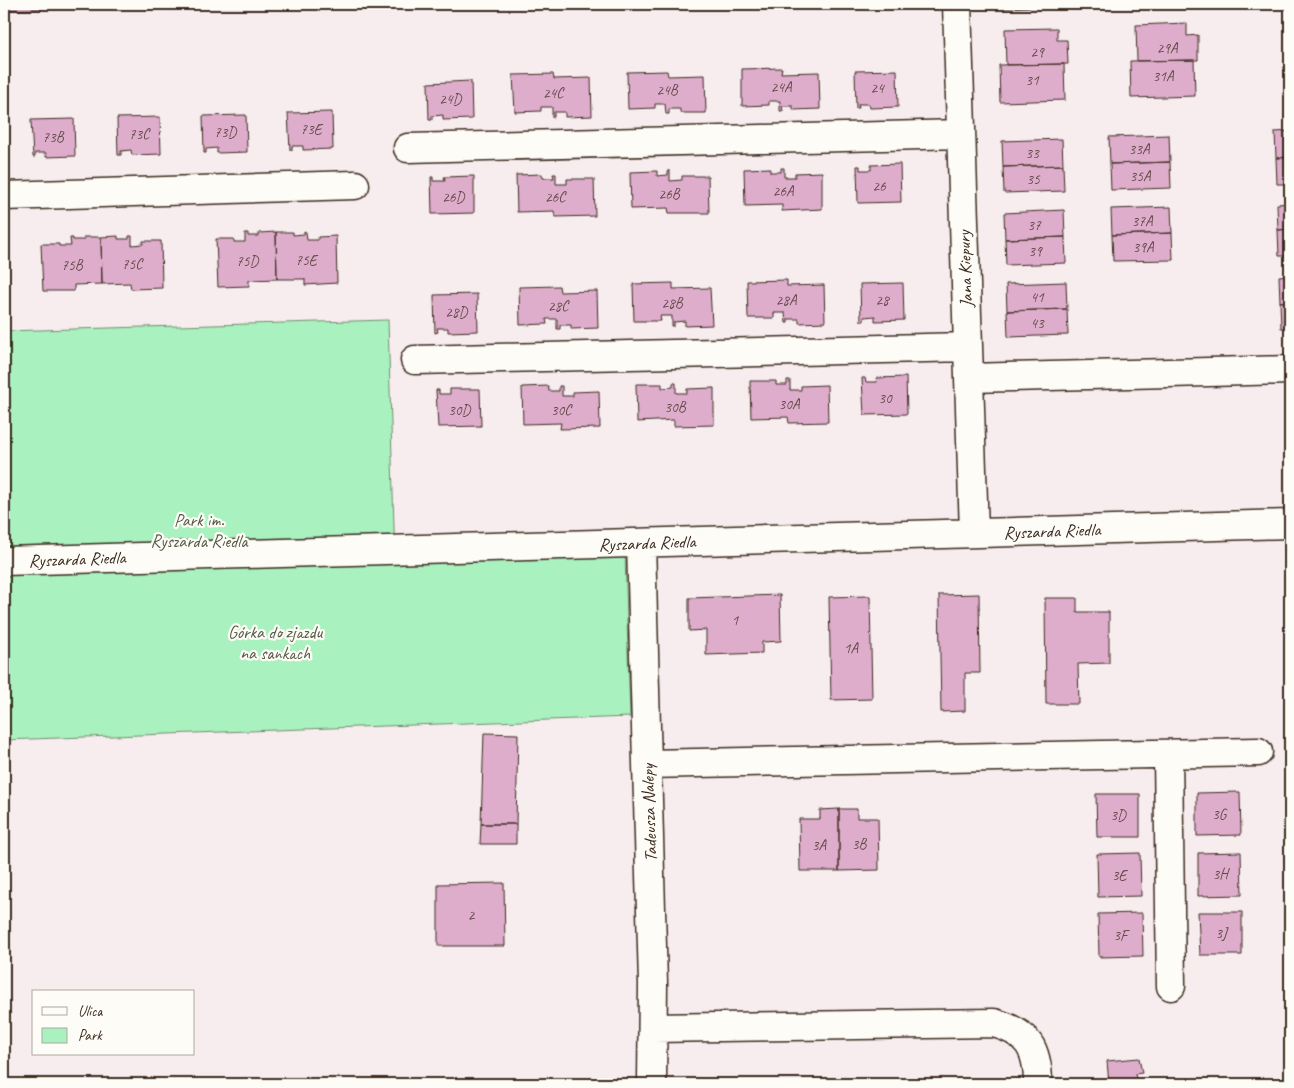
<svg xmlns="http://www.w3.org/2000/svg" width="1294" height="1088" viewBox="0 0 1294 1088" font-family="Caveat,sans-serif">
	<rect width="100%" height="100%" fill="#f7ecee"/>
	<filter id="ink" filterUnits="userSpaceOnUse"><feTurbulence type="fractalNoise" baseFrequency=".02" numOctaves="2"/><feDisplacementMap in="SourceGraphic" scale="10" xChannelSelector="R" yChannelSelector="G"/><feConvolveMatrix kernelMatrix="1 2 1 2 8 2 1 2 1" color-interpolation-filters="sRGB"/></filter>
	<g filter="url(#ink)">
		<path fill="#a9f1be" stroke="#728e6e" d="M388,320L395,562L625,556L630,717L4,740V331Z"/>
		<path fill="#dfadcc" stroke="#3b2a1e" d="M4,4H42V9L4,10Z
			M73,4H152V6L73,8Z
			M183,4H251L183,6Z
			M293,4H334V5L293,6Z
			M1004,4H1056V6L1005,8Z
			M1187,23V36L1198,35V60L1137,61L1136,25Z
			M1057,28V40H1067L1068,64L1006,65L1005,29Z
			M1194,60L1195,96L1131,98L1130,61Z
			M1064,64L1065,100L1000,102L999,65Z
			M782,68L781,73L819,72L820,109L793,110V106H782L783,111H780V101H769V105L742,106V69Z
			M897,70L898,107L870,108L869,104H858L859,108H856L855,71Z
			M667,71L668,76L705,75L706,113H680V109H669V114H666L665,104H655V108L628,109L627,72Z
			M553,74L554,79L591,78L592,116L565,117V112H554V117H552V107H541V111L515,112L513,75Z
			M471,81L472,119L443,120V115L432,116V120H429L428,83Z
			M332,112L333,149L303,150V146H292V150H290L288,113Z
			M246,115L247,152L217,153V148L206,149V153H204L203,116Z
			M160,117L161,154L132,155L131,150L121,151V155H118L117,118Z
			M74,119L75,156L46,157V153H35V157H33L31,120Z
			M1290,131V157L1276,158L1275,132Z
			M1169,135L1170,162L1110,164L1109,137Z
			M1062,139L1063,165L1003,167L1002,141Z
			M1290,157V184H1277L1276,158Z
			M1170,162L1171,188L1111,190L1110,164Z
			M900,164L901,202L858,203L857,166H860V170H871V165Z
			M1063,165L1064,191L1004,193L1003,167Z
			M770,168V172H781V168H784V177H795V173L822,172V209L782,211V205L745,206L744,169Z
			M657,171V176L668,175V171H670V181L682,180V176H708L709,213H669L668,208L631,209L630,172Z
			M542,174L543,178H554L553,174H556V184H567V179H594L595,216L555,217L554,211L517,212L516,175Z
			M474,176V213L432,214L431,177H433V181H445L444,177Z
			M1290,203V229L1278,230L1277,204Z
			M1171,207L1172,233L1112,235L1111,209Z
			M1064,210L1065,237L1005,239L1004,213Z
			M1290,229V256H1279L1278,230Z
			M304,231L306,232L307,240H318V237L336,236L337,283L305,285V279H277L276,232H293V235L304,234Z
			M276,232L277,279L249,280V286L218,287L216,239H234V242H245V233H248V236H259V233Z
			M1172,233L1173,260L1113,261L1112,235Z
			M118,236V239H129V236H132V245L143,244V241H161L162,288L131,289L130,283L102,284L101,237Z
			M84,237H101L102,284L74,285V291H43L41,244H59V246H71L70,238H73V240H84Z
			M1065,237L1066,263L1006,265L1005,239Z
			M1290,275V301L1280,302L1279,276Z
			M787,280V286L824,285L825,322L799,323V319H788V323H786L785,313H774V318H748L747,281Z
			M1066,282L1067,309L1007,311L1006,284Z
			M673,283V289L710,288L712,325L685,326V321L674,322V326H672V316H660L661,321H634L633,284Z
			M903,283L904,320L875,321V316L864,317V321H861L860,284Z
			M559,286L560,292L597,291L598,328L571,329V325H560V329H557V319H546L547,324L520,325L519,287Z
			M477,294L478,331L448,332V328H437L438,332L435,333L434,295Z
			M1290,301V328H1281L1280,302Z
			M1067,309L1068,335L1008,337L1007,311Z
			M906,377L907,414L864,415L862,378H865L866,382H877L876,378Z
			M787,380H790V390H801V386L827,385L828,422L789,423L788,417L751,418L750,381H776V385H787Z
			M673,383H676V393H687V389L714,388V425L674,426V420L637,422L636,384H662V388L673,387Z
			M548,386L549,391H559V386H562V396H573V392L599,391L600,428L560,429L561,423L523,424L522,387Z
			M450,389H480L481,426L438,427L436,390H439V394H450Z
			M979,594L980,673H965V711L941,712L939,595Z
			M780,595L781,641L762,642V653L706,655V630L689,631V598Z
			M870,596L872,699L831,700L829,597Z
			M1045,598H1077V612H1109V663L1078,664L1079,704H1046Z
			M484,733L518,734L516,824H481Z
			M1240,792L1241,835L1197,836V793Z
			M1096,794H1140V837H1097Z
			M839,809V871H800L799,819H820V810Z
			M839,809H857V818H878L879,870L839,871Z
			M481,824H516V844H480Z
			M1241,852L1242,895L1198,896V853Z
			M1140,853L1141,896L1098,897L1097,854Z
			M504,883L505,946H438V884Z
			M1198,912H1242V955H1200Z
			M1142,913L1143,956L1099,957L1098,914Z
			M1139,1058L1142,1073L1135,1074L1137,1084H1109L1107,1061Z"/>
		<g fill="none" stroke-linecap="round" stroke-linejoin="round">
			<defs>
				<path id="minor" d="M957,4L974,533
					M408,148L961,134
					M4,196L355,185
					M415,360L968,347
					M969,378L1290,370
					M641,543L653,984L652,1084
					M4,561L1290,524
					M1168,754L1171,986
					M647,764L1258,752
					M653,1028L994,1023C1028,1032 1038,1049 1038,1084"/>
			</defs>
			<use href="#minor" stroke="#3b2a1e" stroke-width="31"/>
			<use href="#minor" stroke="#fdfcf7" stroke-width="28"/>
		</g>
	</g>
	<g text-anchor="middle" dominant-baseline="central" stroke-width="4.5" stroke-linejoin="round" paint-order="stroke">
		<g font-size="15" fill="#644b4a">
			<text x="1167" y="48">29A</text>
			<text x="1037" y="52">29</text>
			<text x="1163" y="76">31A</text>
			<text x="1032" y="80">31</text>
			<text x="781" y="87">24A</text>
			<text x="877" y="88">24</text>
			<text x="667" y="90">24B</text>
			<text x="553" y="93">24C</text>
			<text x="450" y="99">24D</text>
			<text x="311" y="129">73E</text>
			<text x="225" y="132">73D</text>
			<text x="139" y="134">73C</text>
			<text x="53" y="137">73B</text>
			<text x="1139" y="149">33A</text>
			<text x="1032" y="153">33</text>
			<text x="1140" y="176">35A</text>
			<text x="1033" y="179">35</text>
			<text x="879" y="186">26</text>
			<text x="783" y="191">26A</text>
			<text x="669" y="194">26B</text>
			<text x="453" y="197">26D</text>
			<text x="555" y="197">26C</text>
			<text x="1142" y="221">37A</text>
			<text x="1034" y="225">37</text>
			<text x="1143" y="247">39A</text>
			<text x="1035" y="251">39</text>
			<text x="306" y="260">75E</text>
			<text x="247" y="261">75D</text>
			<text x="132" y="264">75C</text>
			<text x="72" y="265">75B</text>
			<text x="1037" y="297">41</text>
			<text x="786" y="300">28A</text>
			<text x="882" y="300">28</text>
			<text x="672" y="303">28B</text>
			<text x="558" y="306">28C</text>
			<text x="456" y="312">28D</text>
			<text x="1037" y="323">43</text>
			<text x="885" y="398">30</text>
			<text x="789" y="404">30A</text>
			<text x="675" y="407">30B</text>
			<text x="459" y="410">30D</text>
			<text x="561" y="410">30C</text>
			<text x="735" y="620">1</text>
			<text x="851" y="648">1A</text>
			<text x="1219" y="814">3G</text>
			<text x="1118" y="815">3D</text>
			<text x="859" y="844">3B</text>
			<text x="819" y="845">3A</text>
			<text x="1220" y="874">3H</text>
			<text x="1119" y="875">3E</text>
			<text x="471" y="915">2</text>
			<text x="1221" y="933">3J</text>
			<text x="1120" y="935">3F</text>
		</g>
		<g font-size="18" fill="#3b2a1e" stroke="#fdfcf7">
			<text transform="translate(965 269) rotate(-92)">Jana Kiepury</text>
			<text transform="translate(1052 531) rotate(-2)">Ryszarda Riedla</text>
			<text transform="translate(647 543) rotate(-2)">Ryszarda Riedla</text>
			<text transform="translate(77 559) rotate(-2)">Ryszarda Riedla</text>
			<text transform="translate(649 813) rotate(-92)">Tadeusza Nalepy</text>
		</g>
		<g font-size="18" fill="#565c46" stroke="#fdfcf7">
			<text x="199" y="520">Park im.<tspan x="199" dy="21">Ryszarda Riedla</tspan></text>
			<text x="275" y="632">Górka do zjazdu<tspan x="275" dy="21">na sankach</tspan></text>
		</g>
	</g>
	<rect width="1294" height="1088" fill="none" stroke="#fdfcf7" stroke-width="20"/>
	<rect x="10" y="10" width="1274" height="1068" fill="none" stroke="#3b2a1e" stroke-width="2" filter="url(#ink)"/>
	<rect x="32" y="990" width="162" height="65" fill="#fdfcf7" stroke="#afa8a0"/>
	<rect x="42" y="1007" width="25" height="8" fill="#fdfcf7" stroke="#afa8a0"/>
	<text x="78" y="1016" font-size="15" fill="#3b2a1e">Ulica</text>
	<rect x="42" y="1028" width="25" height="15" fill="#a9f1be" stroke="#afa8a0"/>
	<text x="78" y="1040" font-size="15" fill="#3b2a1e">Park</text>
</svg>
